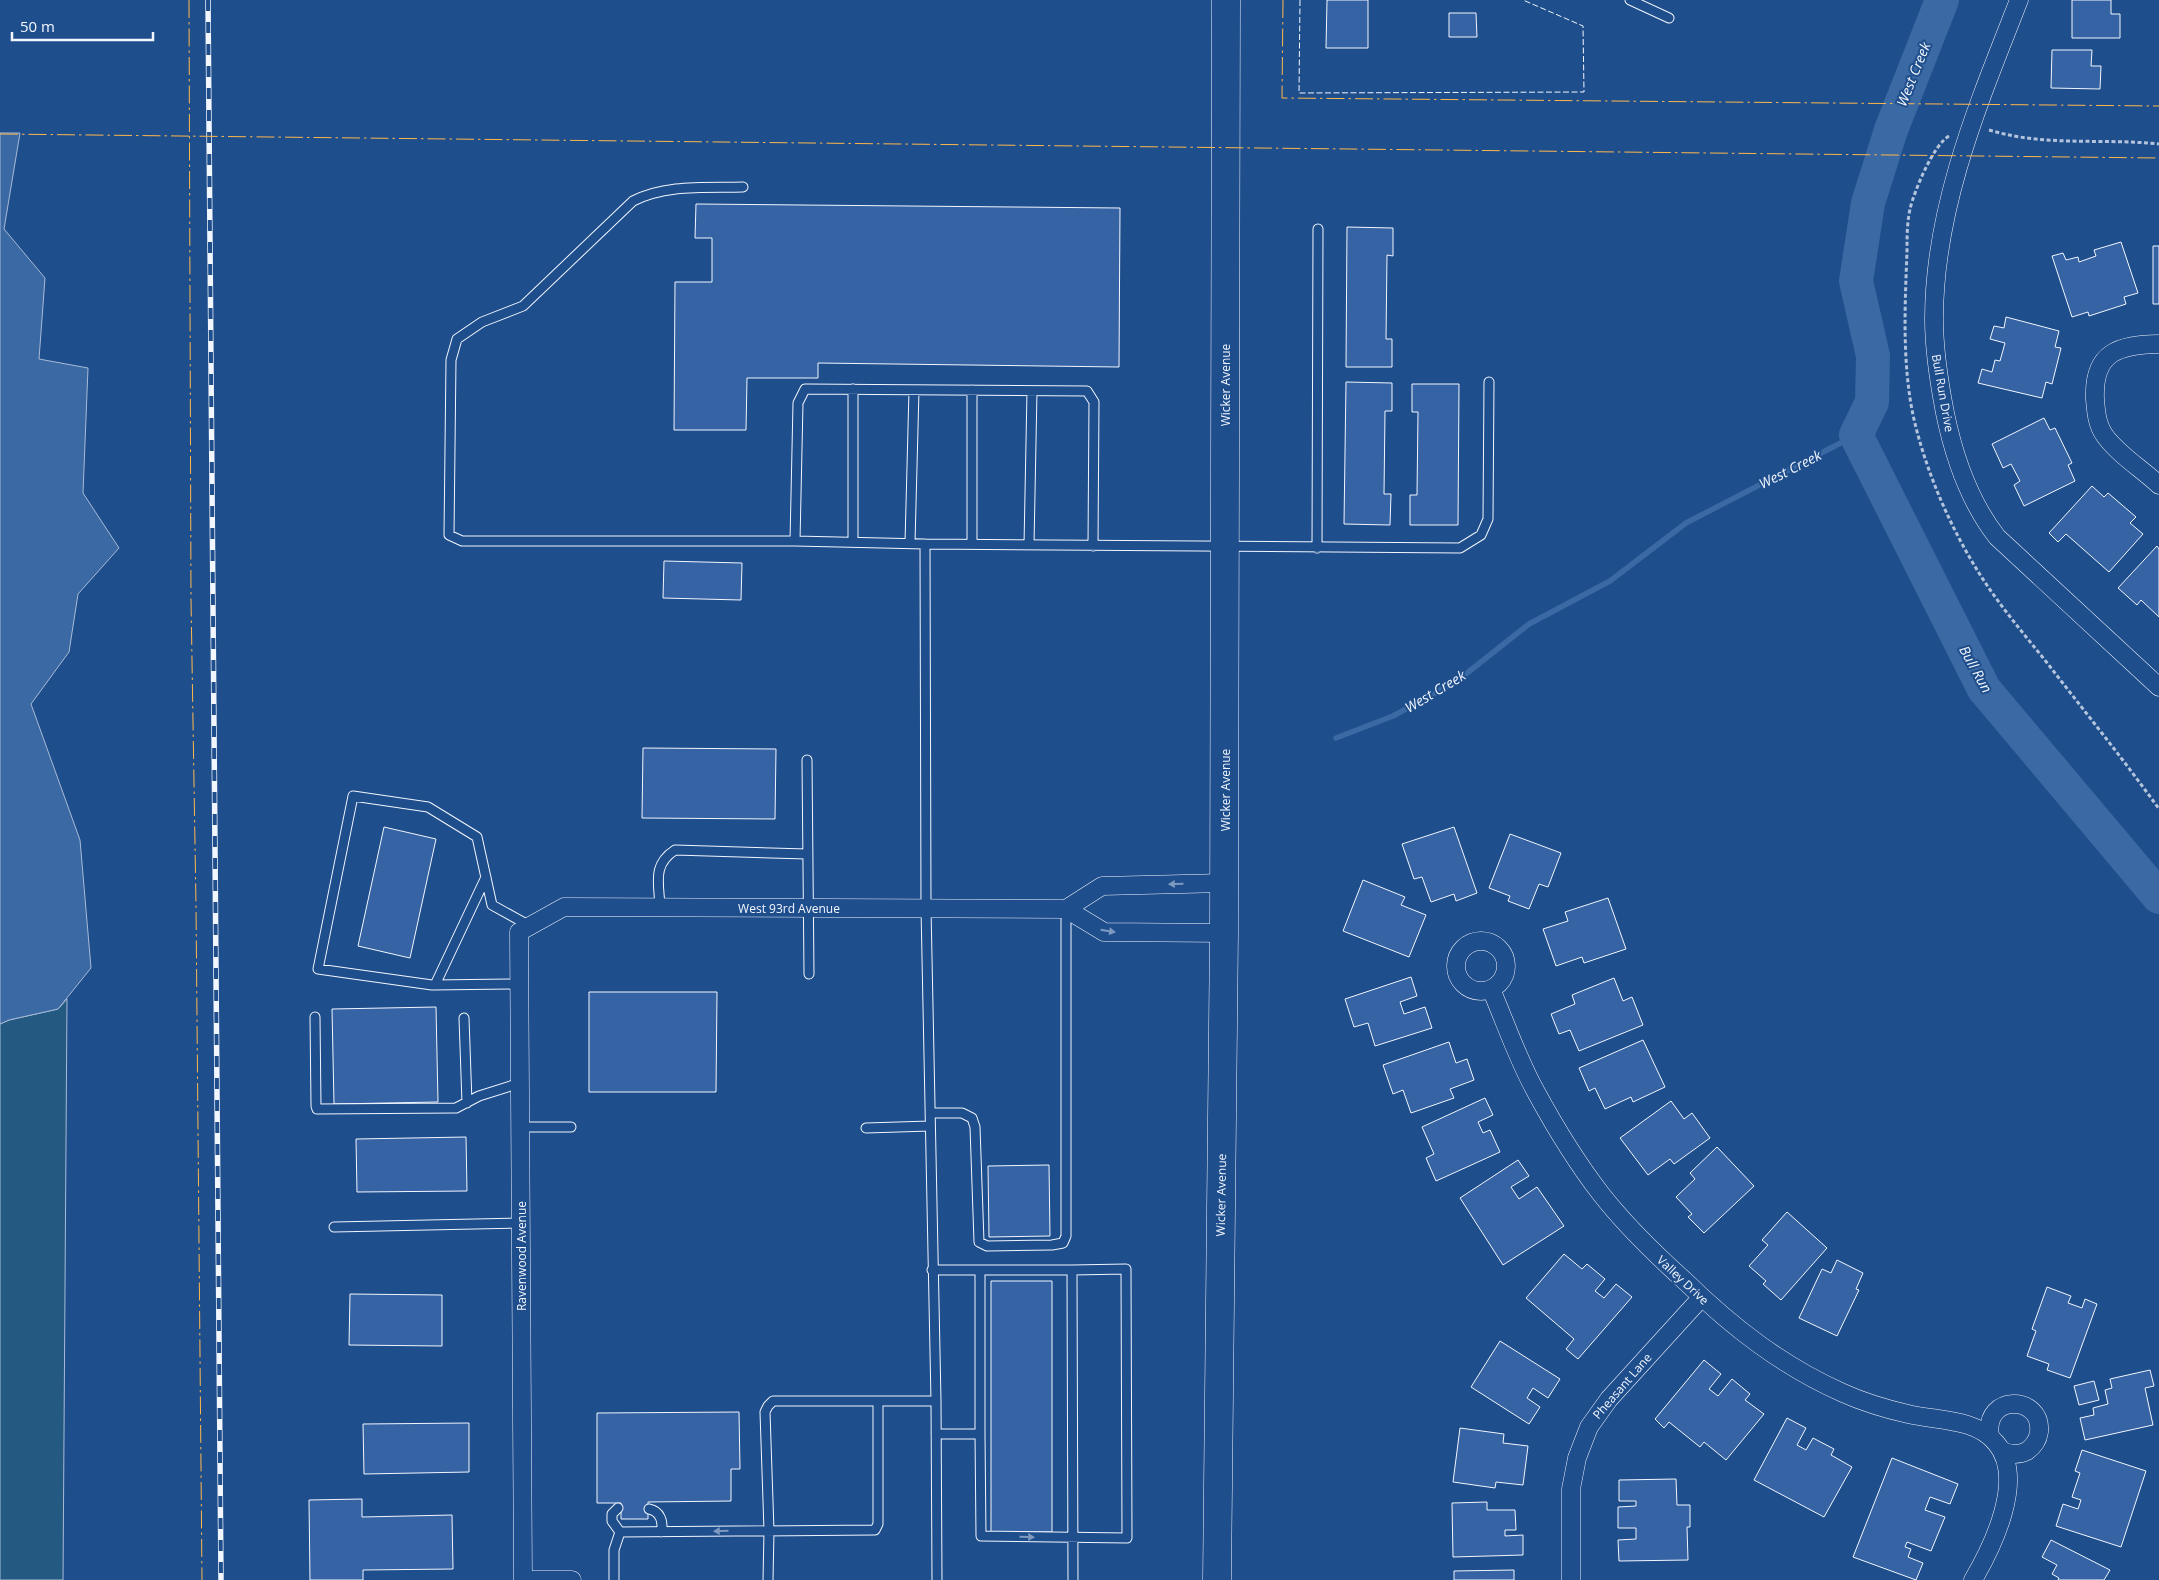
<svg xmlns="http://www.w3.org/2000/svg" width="2159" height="1580" viewBox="0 0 2159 1580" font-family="'Open Sans',sans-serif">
	<rect width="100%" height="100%" fill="#1f4e8c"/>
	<path fill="#245a82" stroke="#a8bbd7" d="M67,999L63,1580H0V1024L9,1020L58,1009Z"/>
	<path fill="#3b69a3" stroke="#a8bbd7" d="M0,133H20L4,229L45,278L39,359L88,368L83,493L119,548L78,594L69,652L31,704L80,840L91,968L58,1009L9,1020L0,1024Z"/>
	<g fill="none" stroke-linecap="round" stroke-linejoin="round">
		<path stroke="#3b69a3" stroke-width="5.5" d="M1336,738L1393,716L1457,681L1529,624L1610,581L1686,523L1856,435"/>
		<path stroke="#3b69a3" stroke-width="34" d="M1942,0L1891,130L1868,203L1856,281L1873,356L1872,402L1856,435L1984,689L2159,897"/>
	</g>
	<path fill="#3563a3" stroke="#f2f6ff" d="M1327,0H1368V48H1326Z
		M2072,0H2111V14H2120V38H2072Z
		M1449,13H1476L1477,37H1449Z
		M2052,50H2092L2091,66H2101L2100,89L2051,88Z
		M696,204L1120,208L1119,367L818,363V378H747L746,430H674L675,282H712V238H695Z
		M1347,227L1393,228V256L1387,255L1386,339H1392V367H1346Z
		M2121,242L2138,293L2124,297L2126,304L2089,316L2088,312L2072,317L2052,256L2063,253L2066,260L2078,257L2079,262L2096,256L2094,250Z
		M2153,246H2159V304H2153Z
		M2006,317L2059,331L2055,347L2061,348L2052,384L2046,382L2042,398L1978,383L1982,369L1992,372L1995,360L2000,361L2005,343L1990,339L1994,326L2004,328Z
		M1346,382L1392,383V411H1385L1384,494H1391L1390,525L1344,524Z
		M1412,384H1459L1458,525H1410V495H1417L1418,412H1412Z
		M2044,418L2050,430L2055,428L2072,463L2068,465L2075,481L2024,506L2014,485L2020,481L2011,464L2003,468L1992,444Z
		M2092,486L2104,497L2108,493L2136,517L2130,523L2143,534L2109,572L2066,534L2058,542L2049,533Z
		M2157,546L2159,549V617L2141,600L2137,605L2118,588Z
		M664,561L742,563L741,600L663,598Z
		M643,748L776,749L775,819L642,818Z
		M384,827L436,839L410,958L358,946Z
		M1454,827L1477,893L1456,901L1454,894L1431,902L1422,877L1414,879L1402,844Z
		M1510,834L1561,853L1548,887L1539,884L1529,909L1508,901L1510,896L1489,888Z
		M1363,880L1405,897L1401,905L1426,915L1409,957L1343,931Z
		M1608,898L1626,949L1584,963L1582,957L1556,966L1543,929L1568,921L1565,912Z
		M1411,977L1417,996L1400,1002L1404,1014L1425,1007L1432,1028L1375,1046L1368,1023L1354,1027L1345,999Z
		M1614,978L1623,1001L1632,997L1643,1025L1579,1051L1570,1030L1559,1034L1551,1014L1575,1004L1572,995Z
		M589,992H717L716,1092H589Z
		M436,1007L438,1102L334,1104L332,1009Z
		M1643,1040L1665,1087L1633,1102L1631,1097L1605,1109L1595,1088L1589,1091L1579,1068Z
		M1449,1042L1456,1063L1467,1059L1474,1080L1450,1089L1454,1098L1411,1113L1403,1090L1393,1094L1383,1065Z
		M1485,1098L1493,1115L1478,1122L1483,1133L1490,1130L1500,1152L1436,1181L1426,1158L1434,1154L1422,1127Z
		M1671,1101L1684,1119L1692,1113L1710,1138L1674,1164L1670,1159L1648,1175L1620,1138Z
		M466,1137L467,1191L357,1192L356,1139Z
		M1717,1147L1754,1186L1704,1233L1688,1217L1692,1214L1676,1197L1695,1179L1690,1173Z
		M1518,1160L1529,1176L1511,1187L1519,1199L1537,1187L1564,1226L1503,1265L1460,1198Z
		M1049,1165L1050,1236L989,1237L988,1166Z
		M1787,1212L1827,1248L1781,1300L1763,1284L1766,1281L1749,1266L1768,1245L1762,1240Z
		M1564,1254L1582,1269L1587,1264L1605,1279L1595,1291L1604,1298L1616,1284L1632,1297L1578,1359L1566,1349L1574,1339L1526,1298Z
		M1837,1260L1863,1273L1856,1289L1859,1290L1837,1336L1799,1318L1822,1269L1831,1273Z
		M991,1281H1052V1532H991Z
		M2047,1287L2071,1296L2068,1303L2082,1308L2085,1299L2097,1304L2070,1378L2047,1370L2049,1364L2027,1356L2036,1331L2032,1329Z
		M350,1294L442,1295V1346L349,1345Z
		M1500,1341L1560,1379L1548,1398L1533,1388L1527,1398L1540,1407L1529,1424L1471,1387Z
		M1704,1360L1721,1374L1709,1389L1718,1396L1732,1379L1750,1394L1745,1400L1764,1414L1726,1460L1704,1442L1700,1447L1669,1422L1664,1428L1655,1419Z
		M2150,1370L2154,1386L2145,1388L2153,1425L2085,1440L2080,1418L2094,1415L2093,1408L2108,1404L2105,1390L2112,1388L2110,1379Z
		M2094,1381L2099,1400L2079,1405L2074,1386Z
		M739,1412L740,1469H731V1501L648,1502V1519H621V1503H597V1413Z
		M1787,1418L1806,1428L1797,1445L1806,1450L1813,1438L1834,1449L1831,1455L1852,1467L1824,1517L1754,1480Z
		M469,1423V1472L364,1474L363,1424Z
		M1460,1428L1504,1434L1503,1443L1528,1446L1523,1485L1496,1482L1495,1488L1453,1482Z
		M2082,1450L2146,1471L2121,1547L2056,1526L2063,1504L2078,1509L2081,1500L2072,1497L2080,1473L2075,1471Z
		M1892,1458L1958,1484L1950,1504L1930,1497L1925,1510L1945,1517L1931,1551L1907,1542L1905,1547L1911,1549L1908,1557L1923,1563L1916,1580L1853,1557Z
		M1676,1479L1677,1505H1690V1527H1687L1688,1560L1619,1561L1618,1540L1636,1539V1528H1618V1507L1636,1506V1501H1619V1480Z
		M362,1499V1517L452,1515L453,1569L363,1570V1580H310L309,1500Z
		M1487,1502V1510H1515L1516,1530H1505V1536L1523,1535V1555L1453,1557L1452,1503Z
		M2051,1540L2110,1570L2104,1580H2058L2059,1578L2052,1574L2057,1565L2042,1557Z
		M1514,1570V1580H1454V1571Z"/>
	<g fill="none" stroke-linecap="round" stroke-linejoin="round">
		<defs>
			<path id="service" d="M1630,0L1669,18
				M743,187C706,188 666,184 633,201L523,306L482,322L457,339L451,360L449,535L462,541H795
				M853,389V542
				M972,390V544
				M910,543L914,390
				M925,544L795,541L798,403L805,389L1087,391L1094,402L1093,546
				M1029,545L1032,391
				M1317,548L1318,229
				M807,760L809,974
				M660,907C659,883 652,865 675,850L807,854
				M520,984L432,985L318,969L353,796L428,807L477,837L492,905L530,926
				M435,985L486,877
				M315,1017L316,1106L317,1109L456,1108L479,1096L520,1083
				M464,1018L467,1103
				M930,1113H962L972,1118L975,1127L979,1242L987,1246L1052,1245L1063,1243L1066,1236V909
				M520,1127H571
				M866,1128L930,1126
				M334,1227L521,1223
				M932,1270H1072L1073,1580
				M936,1434H980V1270
				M980,1434L981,1536L1127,1538L1126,1269L1072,1270
				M618,1508L612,1514V1521L620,1532L875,1530L878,1524V1401
				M649,1509C660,1511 664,1522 661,1532
				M614,1580V1550L620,1532
				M768,1580L769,1531L765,1412L768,1406L773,1401H936
				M937,1580L936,1401L926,908L925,544L1460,548L1481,535L1488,519L1489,382"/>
			<path id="minor" d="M2019,0C1979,102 1934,207 1934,319C1934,351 1939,382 1945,413C1954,457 1969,501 1997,537L2159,687
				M2159,344C2118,345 2093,352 2095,399C2096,412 2097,425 2105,436C2119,455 2142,469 2159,485
				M1066,909L1102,886L1224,883
				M1456 966a25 25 0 1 1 50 0a25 25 0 1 1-50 0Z
				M1491,989C1506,1024 1518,1060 1536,1092C1555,1127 1577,1163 1601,1194C1626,1226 1655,1254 1685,1281C1732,1327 1782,1366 1843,1393C1863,1402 1886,1409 1908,1414C1937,1421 1976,1418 1996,1443C2026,1478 1993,1546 1973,1580
				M1990,1436C1983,1393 2043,1395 2039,1432C2038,1440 2034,1446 2027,1451C2019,1455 2009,1455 2001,1450
				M523,1580L519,932L564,907L1066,909L1104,932L1224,933
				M523,1580H572
				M1571,1580V1489L1577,1458L1589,1427L1609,1399L1701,1298"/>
			<path id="trunk" d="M1217,1580L1224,933L1226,0"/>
		</defs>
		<use href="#service" stroke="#f2f6ff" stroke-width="11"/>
		<use href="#minor" stroke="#f2f6ff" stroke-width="19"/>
		<use href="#trunk" stroke="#f2f6ff" stroke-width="29"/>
		<path stroke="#b3c4dc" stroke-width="3" stroke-dasharray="4 2.5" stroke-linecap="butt" d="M1989,130C2045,147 2101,138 2159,144
			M1949,136C1933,145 1914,192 1910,209C1907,223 1907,237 1907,251C1905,305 1902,361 1913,415C1925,469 1949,525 1979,573C1999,605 2024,634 2048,664C2085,712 2124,760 2159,809"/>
		<use href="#service" stroke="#1f4e8c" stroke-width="9"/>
		<use href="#minor" stroke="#1f4e8c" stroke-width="18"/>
		<use href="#trunk" stroke="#1f4e8c" stroke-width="28"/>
		<defs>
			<path id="rail" d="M208,0L221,1580"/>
		</defs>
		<use href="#rail" stroke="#f2f6ff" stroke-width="5.5"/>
		<use href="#rail" stroke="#1f4e8c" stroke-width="4" stroke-dasharray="11" stroke-linecap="butt"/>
		<path stroke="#f2f6ff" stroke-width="1" stroke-dasharray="6 2.5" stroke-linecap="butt" d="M1300,0L1299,93L1584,92L1583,26L1523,0"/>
		<path stroke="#ffb74d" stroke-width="1" stroke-dasharray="18 4 2.5 4" stroke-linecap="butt" d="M189,0L191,599L196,905L202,1580
			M1283,0L1282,98L2159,106
			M0,134L2159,158"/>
	</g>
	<defs><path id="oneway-solid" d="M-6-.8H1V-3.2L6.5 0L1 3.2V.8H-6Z" transform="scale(1.25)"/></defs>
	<g fill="#7e9ac0">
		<use href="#oneway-solid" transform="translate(1176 884) rotate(179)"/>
		<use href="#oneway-solid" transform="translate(1108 931) rotate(9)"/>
		<use href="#oneway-solid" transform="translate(721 1531) rotate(179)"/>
		<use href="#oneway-solid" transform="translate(1027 1537) rotate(1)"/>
	</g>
	<g text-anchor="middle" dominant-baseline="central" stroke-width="4" stroke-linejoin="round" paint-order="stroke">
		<g font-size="12" fill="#f2f6ff" stroke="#1f4e8c">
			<text transform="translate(1225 385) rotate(-90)">Wicker Avenue</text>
			<text transform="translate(1943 393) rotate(80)">Bull Run Drive</text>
			<text transform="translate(1225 790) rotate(-90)">Wicker Avenue</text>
			<text x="789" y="908">West 93rd Avenue</text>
			<text transform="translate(1221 1195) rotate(-89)">Wicker Avenue</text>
			<text transform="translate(521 1256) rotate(-90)">Ravenwood Avenue</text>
			<text transform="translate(1683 1280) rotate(43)">Valley Drive</text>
			<text transform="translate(1622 1386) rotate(-49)">Pheasant Lane</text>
		</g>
		<g font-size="14" font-style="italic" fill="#f2f6ff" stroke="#1f4e8c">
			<text transform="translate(1913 74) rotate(-68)">West Creek</text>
			<text transform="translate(1790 469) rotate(-27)">West Creek</text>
			<text transform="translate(1976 669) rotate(61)">Bull Run</text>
			<text transform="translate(1435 691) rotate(-31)">West Creek</text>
		</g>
	</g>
	<path d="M12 32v8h141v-8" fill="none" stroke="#f2f6ff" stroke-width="2.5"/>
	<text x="20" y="32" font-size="15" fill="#f2f6ff" stroke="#1f4e8c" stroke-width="4" paint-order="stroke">50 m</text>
</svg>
